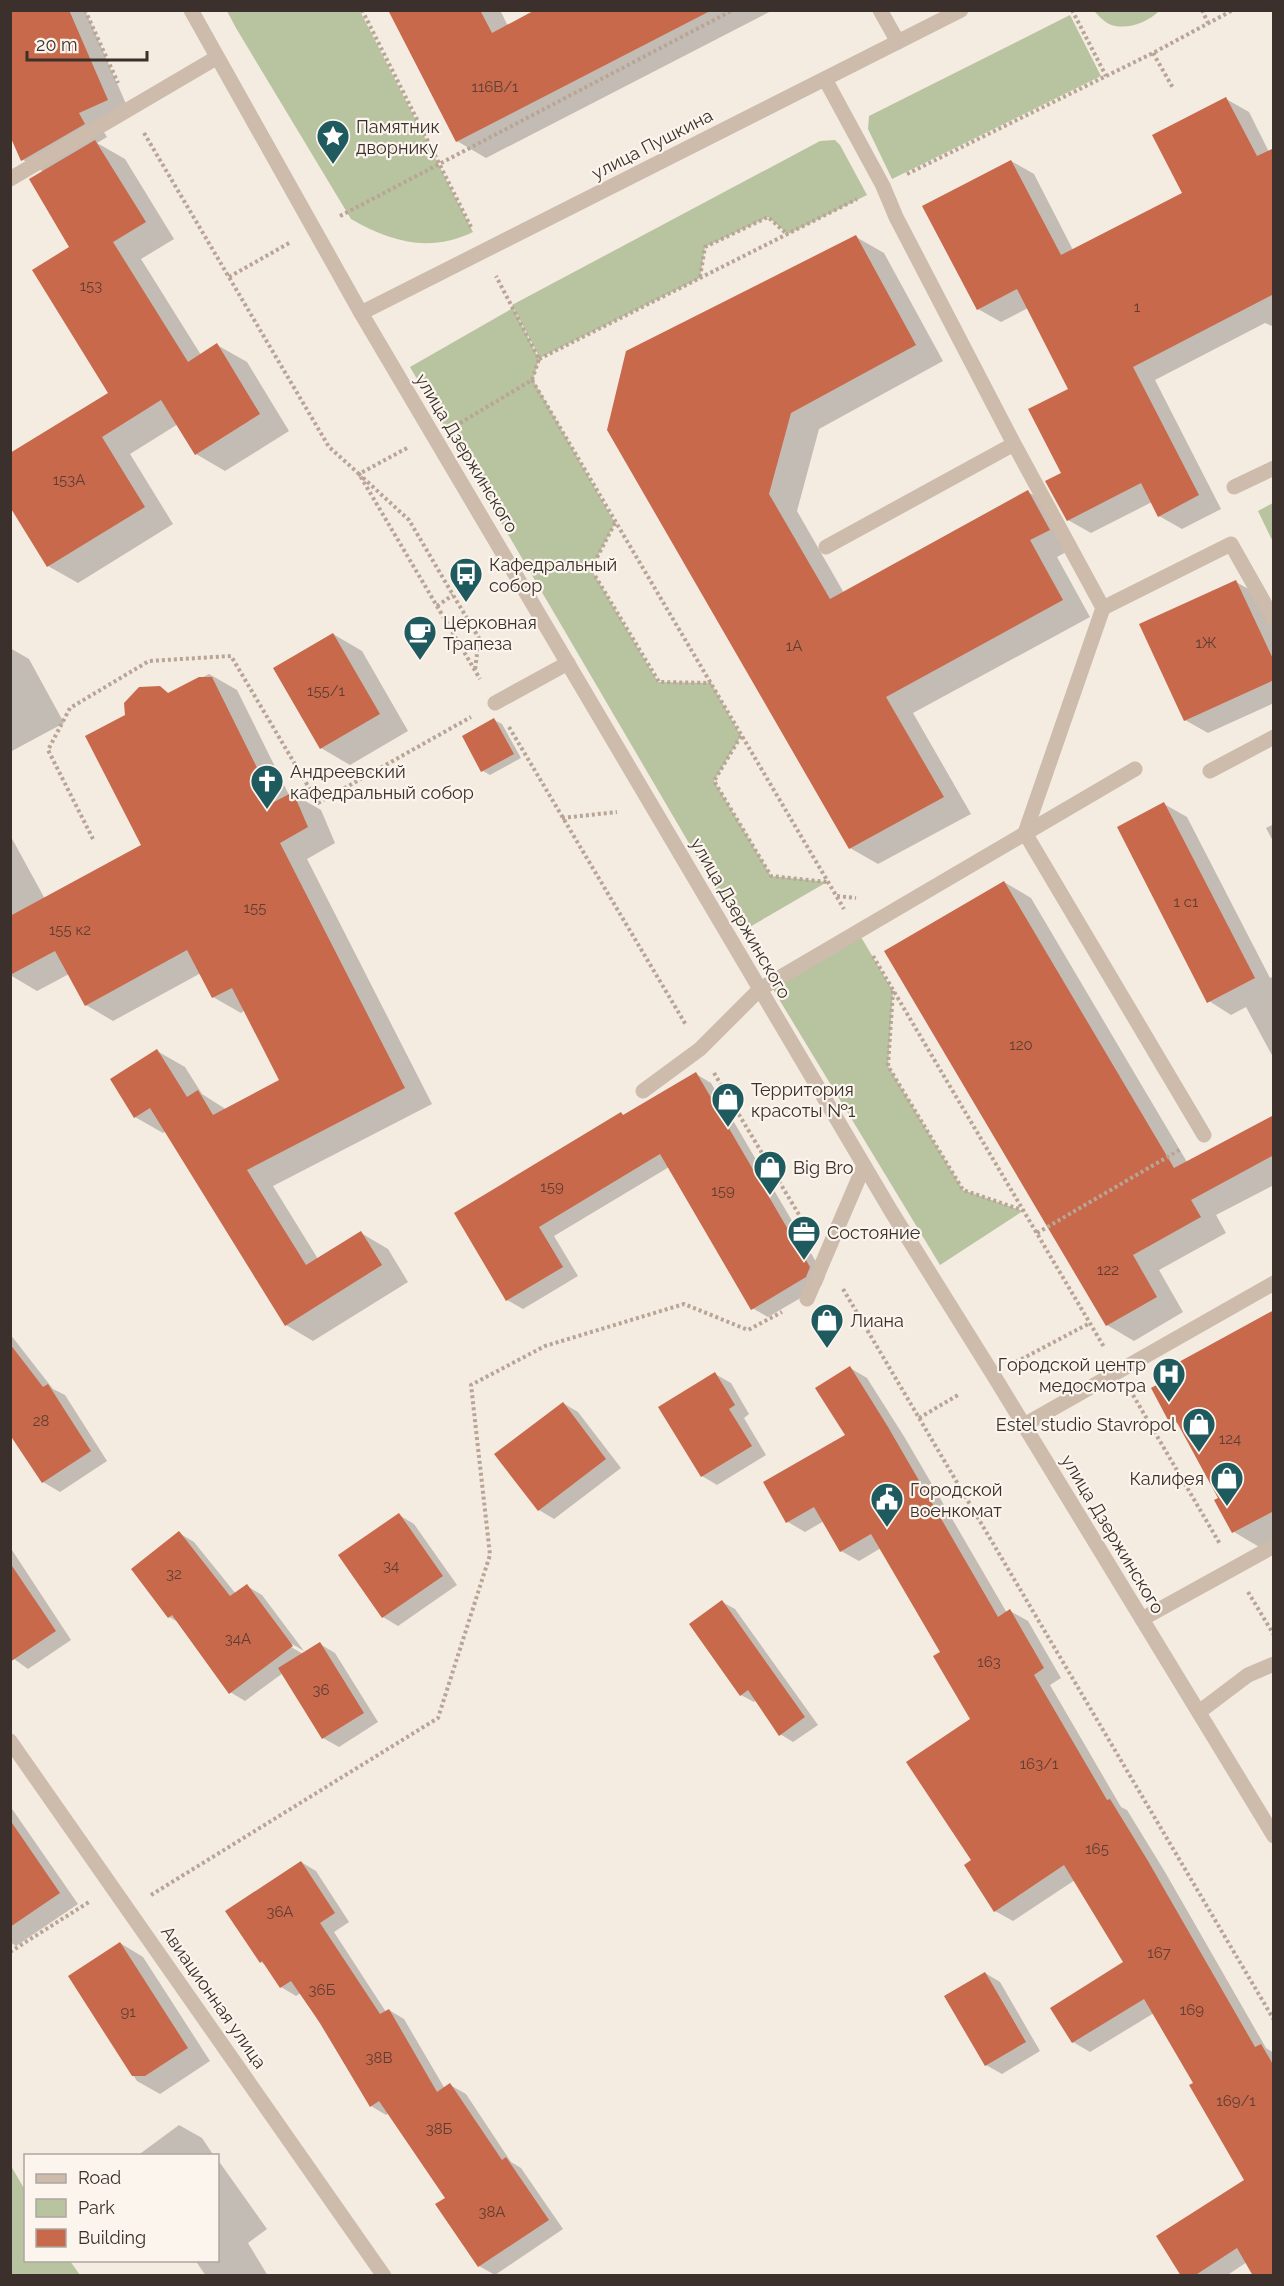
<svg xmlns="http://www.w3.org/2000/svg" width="1284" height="2286" viewBox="0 0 1284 2286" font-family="Raleway,sans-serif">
	<rect width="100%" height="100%" fill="#f4ebe1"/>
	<path fill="#b8c4a0" d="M227,11H360L473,232C430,253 391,242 351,219L236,28Z
		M1094,11H1159C1147,23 1125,31 1109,24C1103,21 1098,15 1094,11Z
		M1070,15L1101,76L892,179L868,129L869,116Z
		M835,140L840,145L867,195L788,234L768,217L705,247L700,278L540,358L512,305L820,141Z
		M513,308L539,359L533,380L615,523L591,569L658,682L711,683L741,736L714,781L771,876L827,882L741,932L410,367Z
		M1273,503V542L1258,511Z
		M858,932L893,991L888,1066L963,1190L1023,1211L940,1265L771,986Z
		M11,2166L25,2190L26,2260L70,2261L80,2275H11Z"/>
	<path fill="#0003" d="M10,10H85L130,113L100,126L107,137L97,143L125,159L174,239L141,259L201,355L217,345L247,362L289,431L225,471L196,454L178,424L130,454L173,524L78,583L48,566L110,393L71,247L44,172L23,160Z
		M390,10H500L508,26L538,10H773L486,158L457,141Z
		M1226,99L1249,112L1269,152L1274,149V327L1265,323L1155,380L1221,509L1182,529L1159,516L1152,502L1091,533L1068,520L1063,473L1070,389L1028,308L1001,322L978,309L1011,161L1034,174L1073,250L1184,193Z
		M856,237L884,253L943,361L819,429L797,511L844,593L1028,492L1056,508L1077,546L1057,557L1090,617L913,713L971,814L878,864L850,848L608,430Z
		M1236,582L1259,595L1274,626V703L1208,733L1185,720Z
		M333,634L362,651L408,731L350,765L321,748Z
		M10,648L29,659L64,723L10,752Z
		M209,674L237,690L289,795L293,794L321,810L335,843L307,859L432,1104L273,1186L318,1259L361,1233L388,1249L408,1282L313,1341L286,1325L166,1131L163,1133L135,1117L157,1051L185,1067L202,1094L227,1110L281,1081L245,1010L241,1013L213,997L201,973L113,1021L86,1005L69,974L37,991L10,975V835L45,899L143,846L126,716L160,688L170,694Z
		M494,720L502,724L521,758L490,775L483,771Z
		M1164,804L1187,817L1270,978L1274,976V1059L1246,1007L1231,1015L1209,1001Z
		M1274,824V843L1266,828Z
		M1004,882L1031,898L1187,1162L1274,1153V1185L1216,1215L1226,1233L1159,1270L1183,1312L1134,1341L1107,1325L886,952Z
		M696,1074L711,1083L825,1277L821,1286L768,1317L752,1308L669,1167L554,1236L578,1276L523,1309L507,1300L456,1214Z
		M1274,1311V1554L1273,1555L1234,1532L1220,1498L1180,1425L1170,1419L1184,1371Z
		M10,1334L53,1389L65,1395L107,1461L60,1492L43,1482L10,1432Z
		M850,1368L867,1378L905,1438L1007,1613L1010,1611L1028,1621L1061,1678L1050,1685L1121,1807L1127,1810L1165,1872L1266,2048L1274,2053V2276L1247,2262L1226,2276H1183L1246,2181L1195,2083L1154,2013L1090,2052L1073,2042L1125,1963L1075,1880L1013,1921L995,1911L973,1861L972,1720L942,1652L881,1548L859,1561L841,1551L824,1521L805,1532L788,1522L847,1435Z
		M715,1374L731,1383L749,1414L744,1418L766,1455L717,1485L702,1476Z
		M563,1403L578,1412L621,1468L554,1519L539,1510L496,1454Z
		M399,1515L414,1524L457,1585L398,1626L383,1617Z
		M179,1533L194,1542L236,1594L247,1586L262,1595L304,1651L287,1641L286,1644L303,1654L320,1644L335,1653L378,1722L339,1747L323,1738L283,1673L245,1701L230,1692L178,1622L169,1617Z
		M10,1547L71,1640L28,1669L10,1656Z
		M722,1602L735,1609L818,1725L793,1742L780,1734L756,1700L754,1702L741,1695Z
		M10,1806L78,1904L16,1946L10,1942Z
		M301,1862L316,1871L349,1922L334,1932L386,2012L389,2010L404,2019L445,2089L450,2085L466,2094L511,2162L521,2168L563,2229L495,2275L479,2266L438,2205L447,2198L389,2113L386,2115L371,2106L301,1993L296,1996L281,1987L267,1966L261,1962Z
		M120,1943L143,1957L210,2061L160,2094L137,2081L70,1976Z
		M985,1973L1000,1982L1040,2051L1002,2074L986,2065Z
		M179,2125L202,2138L214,2156H137Z
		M218,2160L267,2229L248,2243L268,2276H206L195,2260H218Z"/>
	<path fill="#c8694b" d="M10,10H69L108,100L79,113L85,124L21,161L10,136Z
		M388,10H480L492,33L535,10H712L456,142Z
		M1226,97L1257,156L1274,148V294L1133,367L1199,495L1158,517L1141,483L1067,521L1045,481L1061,473L1028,409L1068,389L1017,289L977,310L922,206L1011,160L1061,255L1182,193L1152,135Z
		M95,140L146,222L113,242L188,362L217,343L260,414L195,455L161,400L102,437L145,507L47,567L10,507V453L108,393L32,270L69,247L29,179Z
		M856,235L916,345L791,413L769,494L830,599L1028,490L1050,530L1030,540L1063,600L886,697L944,797L849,849L607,430L626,351Z
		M1236,580L1274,661V680L1184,721L1139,624Z
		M333,633L380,714L320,749L273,668Z
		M199,677H212L274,802L293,792L308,827L280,843L405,1088L247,1170L306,1265L361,1231L382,1265L285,1326L150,1108L134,1118L110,1079L157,1049L187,1097L198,1090L213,1115L279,1080L232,988L212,998L187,950L85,1006L55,951L10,975V916L141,845L85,736L125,715L124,703L139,687L160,686L168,693Z
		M494,718L514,754L481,772L462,736Z
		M1164,802L1255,978L1207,1003L1117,827Z
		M1004,881L1174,1168L1274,1115V1155L1191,1200L1201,1217L1133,1255L1157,1297L1106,1326L884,951Z
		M696,1072L810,1267L806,1277L751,1310L660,1154L539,1227L563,1267L506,1301L454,1213L621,1112L623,1115Z
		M1274,1310V1511L1232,1533L1214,1500L1218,1498L1174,1417L1168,1420L1151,1388L1182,1371L1177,1363Z
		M10,1344L43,1387L48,1384L91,1451L42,1483L10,1435Z
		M850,1366L888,1427L998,1617L1010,1609L1044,1668L1034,1675L1107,1800L1110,1799L1148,1861L1255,2047L1261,2044L1274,2066V2276H1253L1237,2248L1194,2276H1181L1156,2236L1244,2180L1189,2085L1193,2083L1144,1999L1072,2043L1050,2008L1123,1962L1064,1865L994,1912L964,1865L971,1860L906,1762L970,1719L933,1656L940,1652L871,1534L840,1552L814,1507L786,1523L763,1482L845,1435L815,1388Z
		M715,1372L735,1405L729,1409L752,1446L701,1477L658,1407Z
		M563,1402L606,1459L538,1511L494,1454Z
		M399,1513L443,1576L382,1618L338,1555Z
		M179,1531L230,1596L247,1584L293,1646L229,1694L172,1615L168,1618L131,1569Z
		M10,1563L56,1631L10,1662Z
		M722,1600L805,1717L779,1736L748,1690L740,1696L689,1624Z
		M320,1642L364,1713L322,1739L278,1668Z
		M10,1820L60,1893L10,1927Z
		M301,1861L335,1913L320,1923L380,2014L389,2009L437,2092L450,2083L502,2160L506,2157L549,2220L478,2267L435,2204L445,2198L379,2101L370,2107L320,2023L291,1981L280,1988L262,1961L260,1963L225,1911Z
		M120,1942L188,2048L145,2076H132L68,1976Z
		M985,1972L1026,2042L985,2066L944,1996Z"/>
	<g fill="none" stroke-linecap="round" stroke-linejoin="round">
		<path stroke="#b9a596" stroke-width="4" stroke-dasharray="3 3" stroke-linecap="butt" d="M85,10L118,83
			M362,10L471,227
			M1072,10L1106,76
			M1202,10L1208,23
			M1153,53L1173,88
			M144,133L329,447L359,474L480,679
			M907,174L1153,53L1233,10
			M340,216L733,10
			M229,277L291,242
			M700,277L705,247L768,217L787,234
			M539,359L857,199
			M532,380L844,909
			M460,423L532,380L539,359L496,276
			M407,448L359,474L409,520L453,595L479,638L475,670
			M615,523L591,569L659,682L711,683
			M437,606L453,595
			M509,727L686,1025
			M741,736L714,781L771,876L827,882
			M562,818L617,812
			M93,839L48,750L70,708L149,661L231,656L318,803L471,717
			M837,896L856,898
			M873,956L1104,1347
			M893,991L888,1066L963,1190L1022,1210
			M714,1073L807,1228
			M1037,1233L1181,1149
			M843,1289L1274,2020
			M1016,1362L1090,1323
			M1133,1395L1220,1544
			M919,1418L958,1395
			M1248,1592L1274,1635
			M151,1895L438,1718L490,1555L471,1385L545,1346L684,1304L748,1330L782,1312
			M10,1952L89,1902"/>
		<path stroke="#cdbbac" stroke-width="15" d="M880,10L898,42
			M825,79L883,186L896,217L1014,444L1103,608
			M10,179L216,58
			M1234,487L1274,468
			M826,547L1014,444
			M495,703L568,663
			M1210,771L1274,737
			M643,1091L700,1049L760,989L1135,769
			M1204,1135L1025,833L1103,608L1231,544L1274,620
			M807,1299L864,1166
			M1024,1425L1274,1283
			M1142,1619L1274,1546
			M1199,1712L1248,1675L1274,1664"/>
		<path stroke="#cdbbac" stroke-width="15" d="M361,313L961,10
			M10,1741L384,2276"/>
		<path stroke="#cdbbac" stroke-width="15" d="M191,10L361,313L891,1211L994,1376L1274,1836"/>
	</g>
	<defs>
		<symbol id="sight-pin" viewBox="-11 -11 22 30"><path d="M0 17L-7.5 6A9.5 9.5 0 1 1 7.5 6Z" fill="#1f5a5e" stroke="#fbf5ee"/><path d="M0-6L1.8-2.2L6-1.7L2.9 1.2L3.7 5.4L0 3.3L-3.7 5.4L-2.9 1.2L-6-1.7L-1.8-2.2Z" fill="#fff"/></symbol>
		<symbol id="bus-pin" viewBox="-11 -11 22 30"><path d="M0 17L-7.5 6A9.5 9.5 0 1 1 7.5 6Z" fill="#1f5a5e" stroke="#fbf5ee"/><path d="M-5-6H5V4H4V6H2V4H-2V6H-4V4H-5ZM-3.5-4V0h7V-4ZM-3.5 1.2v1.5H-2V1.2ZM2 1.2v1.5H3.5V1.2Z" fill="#fff"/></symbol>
		<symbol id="cafe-pin" viewBox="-11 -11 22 30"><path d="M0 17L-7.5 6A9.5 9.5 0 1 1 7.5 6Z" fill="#1f5a5e" stroke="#fbf5ee"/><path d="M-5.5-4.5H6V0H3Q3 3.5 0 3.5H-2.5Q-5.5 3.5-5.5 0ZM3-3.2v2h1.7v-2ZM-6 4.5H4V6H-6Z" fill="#fff"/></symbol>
		<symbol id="church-pin" viewBox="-11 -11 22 30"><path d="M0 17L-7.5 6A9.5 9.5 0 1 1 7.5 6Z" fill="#1f5a5e" stroke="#fbf5ee"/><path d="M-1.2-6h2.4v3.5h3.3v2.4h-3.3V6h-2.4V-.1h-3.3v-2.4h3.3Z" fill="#fff"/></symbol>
		<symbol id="shop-pin" viewBox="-11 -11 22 30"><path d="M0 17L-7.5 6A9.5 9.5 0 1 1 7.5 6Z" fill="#1f5a5e" stroke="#fbf5ee"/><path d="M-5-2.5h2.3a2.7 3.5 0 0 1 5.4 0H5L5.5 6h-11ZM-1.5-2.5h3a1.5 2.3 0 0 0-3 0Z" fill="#fff"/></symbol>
		<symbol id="office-pin" viewBox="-11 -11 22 30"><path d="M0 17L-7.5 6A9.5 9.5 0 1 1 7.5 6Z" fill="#1f5a5e" stroke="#fbf5ee"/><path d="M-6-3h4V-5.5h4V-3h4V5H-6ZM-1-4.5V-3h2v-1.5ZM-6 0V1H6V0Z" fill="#fff"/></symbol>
		<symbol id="hospital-pin" viewBox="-11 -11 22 30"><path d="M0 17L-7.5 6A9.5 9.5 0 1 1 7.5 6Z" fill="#1f5a5e" stroke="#fbf5ee"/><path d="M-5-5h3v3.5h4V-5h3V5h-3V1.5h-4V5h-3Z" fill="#fff"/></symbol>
		<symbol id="civic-pin" viewBox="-11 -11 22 30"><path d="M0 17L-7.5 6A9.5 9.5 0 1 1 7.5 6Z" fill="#1f5a5e" stroke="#fbf5ee"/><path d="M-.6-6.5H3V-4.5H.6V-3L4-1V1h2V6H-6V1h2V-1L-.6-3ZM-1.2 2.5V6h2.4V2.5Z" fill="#fff"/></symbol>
	</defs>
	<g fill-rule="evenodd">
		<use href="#sight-pin" x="314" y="117" width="38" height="52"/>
		<use href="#bus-pin" x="447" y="555" width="38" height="52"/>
		<use href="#cafe-pin" x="401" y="613" width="38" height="52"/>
		<use href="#church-pin" x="248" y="762" width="38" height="52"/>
		<use href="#shop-pin" x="709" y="1080" width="38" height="52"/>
		<use href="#shop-pin" x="751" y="1148" width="38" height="52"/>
		<use href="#office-pin" x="785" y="1213" width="38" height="52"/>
		<use href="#shop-pin" x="808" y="1301" width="38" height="52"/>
		<use href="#hospital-pin" x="1150" y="1355" width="38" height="52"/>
		<use href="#shop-pin" x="1180" y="1405" width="38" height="52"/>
		<use href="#shop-pin" x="1208" y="1459" width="38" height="52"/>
		<use href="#civic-pin" x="868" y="1480" width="38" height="52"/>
	</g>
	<g text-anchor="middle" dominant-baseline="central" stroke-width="4.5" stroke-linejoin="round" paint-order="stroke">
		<g font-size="15" fill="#5e3e33">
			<text x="495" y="87">116В/1</text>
			<text x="91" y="286">153</text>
			<text x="1137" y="307">1</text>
			<text x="69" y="480">153А</text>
			<text x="1206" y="643">1Ж</text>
			<text x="794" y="646">1А</text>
			<text x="326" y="691">155/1</text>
			<text x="1186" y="902">1 с1</text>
			<text x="255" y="908">155</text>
			<text x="70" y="930">155 к2</text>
			<text x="1021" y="1045">120</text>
			<text x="552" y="1187">159</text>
			<text x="723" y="1191">159</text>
			<text x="1108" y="1270">122</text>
			<text x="41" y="1421">28</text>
			<text x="1230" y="1439">124</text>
			<text x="391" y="1566">34</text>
			<text x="174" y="1574">32</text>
			<text x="238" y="1639">34А</text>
			<text x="989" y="1662">163</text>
			<text x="321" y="1690">36</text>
			<text x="1039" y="1764">163/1</text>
			<text x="1097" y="1849">165</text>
			<text x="280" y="1912">36А</text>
			<text x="1159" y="1953">167</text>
			<text x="322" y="1990">36Б</text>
			<text x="1192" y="2010">169</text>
			<text x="128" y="2012">91</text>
			<text x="379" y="2058">38В</text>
			<text x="1236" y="2101">169/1</text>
			<text x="439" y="2129">38Б</text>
			<text x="492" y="2212">38А</text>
		</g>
		<g font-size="18" fill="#3b302b" stroke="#fbf5ee" text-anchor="start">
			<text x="356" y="126">Памятник<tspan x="356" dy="21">дворнику</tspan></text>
			<text x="489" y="564">Кафедральный<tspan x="489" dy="21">собор</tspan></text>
			<text x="443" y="622">Церковная<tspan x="443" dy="21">Трапеза</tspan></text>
			<text x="290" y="771">Андреевский<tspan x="290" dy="21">кафедральный собор</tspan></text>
			<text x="751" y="1089">Территория<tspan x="751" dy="21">красоты №1</tspan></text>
			<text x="793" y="1167">Big Bro</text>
			<text x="827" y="1232">Состояние</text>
			<text x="850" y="1320">Лиана</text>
			<text x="1146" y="1364" text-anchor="end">Городской центр<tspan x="1146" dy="21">медосмотра</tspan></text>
			<text x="1176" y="1424" text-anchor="end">Estel studio Stavropol</text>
			<text x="1204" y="1478" text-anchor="end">Калифея</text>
			<text x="910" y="1489">Городской<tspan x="910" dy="21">военкомат</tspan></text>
		</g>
		<g font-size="18" fill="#3b302b" stroke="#fbf5ee">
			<text transform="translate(652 144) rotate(-27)">улица Пушкина</text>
			<text transform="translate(467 453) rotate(59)">улица Дзержинского</text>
			<text transform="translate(741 918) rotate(60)">улица Дзержинского</text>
			<text transform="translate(1113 1534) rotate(59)">улица Дзержинского</text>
			<text transform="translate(214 1997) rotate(55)">Авиационная улица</text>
		</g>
	</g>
	<rect width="1284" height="2286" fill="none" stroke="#3b302b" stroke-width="24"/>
	<rect x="24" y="2154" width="195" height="108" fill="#fbf5ee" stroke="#aea6a0" stroke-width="1.5"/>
	<rect x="36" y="2174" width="30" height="9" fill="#cdbbac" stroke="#aea6a0" stroke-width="1.5"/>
	<text x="78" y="2184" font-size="18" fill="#3b302b">Road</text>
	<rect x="36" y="2199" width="30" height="18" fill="#b8c4a0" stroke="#aea6a0" stroke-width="1.5"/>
	<text x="78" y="2214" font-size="18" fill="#3b302b">Park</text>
	<rect x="36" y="2229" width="30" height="18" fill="#c8694b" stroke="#aea6a0" stroke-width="1.5"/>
	<text x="78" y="2244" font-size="18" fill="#3b302b">Building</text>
	<path d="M27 51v9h120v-9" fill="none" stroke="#3b302b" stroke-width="3"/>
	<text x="36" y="51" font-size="18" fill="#3b302b" stroke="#fbf5ee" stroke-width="4.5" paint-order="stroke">20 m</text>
</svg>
